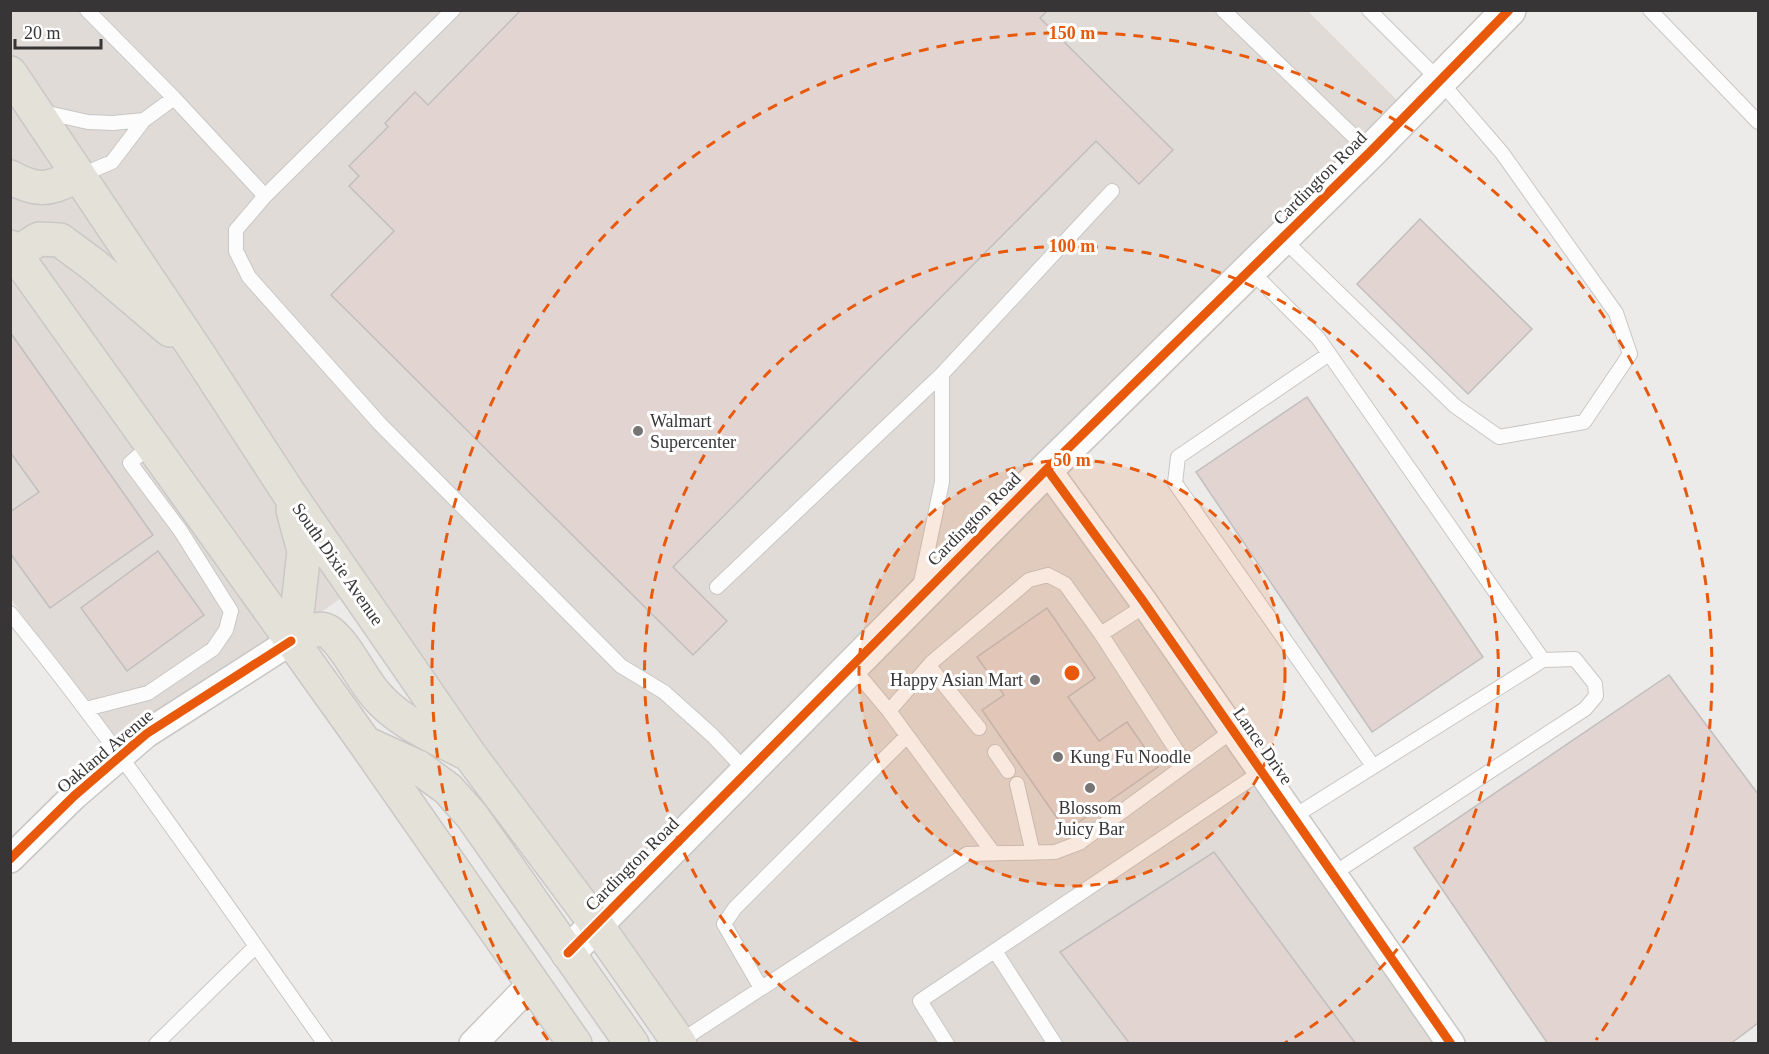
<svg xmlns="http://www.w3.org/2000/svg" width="1769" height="1054" viewBox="0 0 1769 1054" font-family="Georgia,serif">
	<rect width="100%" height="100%" fill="#edebe9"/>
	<path fill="#e1dbd7" d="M10,11H1308L1409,112L1047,469L1443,1043H672L355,588L120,756L11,599Z"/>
	<path fill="#e2d5d1" stroke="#c0bfbe" stroke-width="1.5" d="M521,10H1048L1040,18L1173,150L1139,184L1096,141L673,567L727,621L693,655L331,295L394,231L349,186L359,176L349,166L388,127L385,123L415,92L428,105Z
		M1420,219L1532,329L1468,394L1357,284Z
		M10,332L153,535L50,608L10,553V512L39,492L10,452Z
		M1307,397L1483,657L1372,732L1196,472Z
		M158,551L204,615L127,671L81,608Z
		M1047,608L1095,678L1068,697L1099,741L1127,722L1158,767L1066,831L982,710L1004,695L977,657Z
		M1669,675L1758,794V1023L1730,1044H1548L1414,848Z
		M1214,852L1356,1044H1130L1060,952Z"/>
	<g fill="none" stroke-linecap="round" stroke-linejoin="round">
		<defs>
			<path id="service" d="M87,10L174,98L265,196
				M453,10L265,196L236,230V251L249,277L380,424L621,666L664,692L713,736L747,772
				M1223,10L1370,152
				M1650,10L1758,122
				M43,112L88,122L113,123L144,120
				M79,176L112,162L144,120L174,98
				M1282,238L1455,406L1499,437L1584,422L1630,354L1616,313L1502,153L1440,81L1369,10
				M1250,270L1318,338L1543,660L1293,817
				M1329,354L1178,457L1175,483L1373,766
				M717,587L942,374
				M920,587L942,482V374L1112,191
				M10,613C122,751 222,899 325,1044
				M1101,634L1146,605
				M929,666L979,728
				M852,667L889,711
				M86,709L148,693L213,649L226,630L231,611L180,530L130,463L151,445
				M995,752L1008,771
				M1017,784L1033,853
				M994,854L889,711L932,662L1029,580L1048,575L1065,584L1101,634L1186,765
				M1333,874L1585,709L1596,696L1595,684L1575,659L1543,660
				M995,951L1055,1044
				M761,988L724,924L735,908L907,736
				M679,1042L967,854L1055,852L1079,843L1232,731
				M156,1044L256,946
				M947,1044L920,1001L1261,772"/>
			<path id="minor" d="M1047,469L1143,601L1451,1044
				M10,859L74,796L146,734L291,641
				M473,1044L532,983"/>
			<path id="tertiary" d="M568,953L1047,469L1370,152L1509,10"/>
			<path id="primary" d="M10,73L197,352L290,495L469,754L596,924L680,1044
				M10,177C41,194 49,188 79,176
				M10,247L365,743L575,1044
				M15,254L39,239L60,240L95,266L170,330
				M291,641C302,636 317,624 329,632C348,647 360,677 376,695C399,722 433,736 464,752
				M291,641L298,605L304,551L293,510
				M365,743L418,767L448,789L472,816L632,1044"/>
		</defs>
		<use href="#service" stroke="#c8c7c6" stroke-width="16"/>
		<use href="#minor" stroke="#c8c7c6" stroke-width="30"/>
		<use href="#tertiary" stroke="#c8c7c6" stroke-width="36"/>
		<use href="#primary" stroke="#c9c8c7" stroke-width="36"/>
		<use href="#service" stroke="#fcfcfc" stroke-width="14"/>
		<use href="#minor" stroke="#fcfcfc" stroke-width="27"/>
		<use href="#tertiary" stroke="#fcfcfc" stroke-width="33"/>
		<use href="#primary" stroke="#e4e1d8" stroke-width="33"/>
		<defs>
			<path id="cycleway" d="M1047,469L1143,601L1451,1044
				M10,859L74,796L146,734L291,641
				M568,953L1047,469L1370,152L1509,10"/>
		</defs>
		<use href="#cycleway" stroke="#fff" stroke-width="13"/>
		<use href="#cycleway" stroke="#e8590c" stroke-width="9"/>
	</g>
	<circle cx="1072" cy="673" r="213" fill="#e8590c" fill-opacity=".12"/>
	<g fill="none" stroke="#e8590c" stroke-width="3" stroke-dasharray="10 8">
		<circle cx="1072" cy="673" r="213"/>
		<path d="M858 1043A427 427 0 1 1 1285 1043"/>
		<path d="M548 1040A640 640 0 1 1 1596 1040"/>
	</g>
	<g fill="#777574" stroke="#fff" stroke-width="2">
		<circle cx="638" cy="431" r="6"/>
		<circle cx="1035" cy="680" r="6"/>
		<circle cx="1058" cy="757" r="6"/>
		<circle cx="1090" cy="788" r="6"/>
	</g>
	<g text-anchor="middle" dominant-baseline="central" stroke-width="6" stroke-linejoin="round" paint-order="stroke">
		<g font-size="18" fill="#373535" stroke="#fff">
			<text transform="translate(1320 178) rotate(-45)">Cardington Road</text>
			<text transform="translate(974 519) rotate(-45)">Cardington Road</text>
			<text transform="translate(338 564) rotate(55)">South Dixie Avenue</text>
			<text transform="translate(1263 746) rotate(55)">Lance Drive</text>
			<text transform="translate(105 751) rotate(-40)">Oakland Avenue</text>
			<text transform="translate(632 864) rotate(-45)">Cardington Road</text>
		</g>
		<g font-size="18" fill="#373535" stroke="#fff" text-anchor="start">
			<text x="650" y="421">Walmart<tspan x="650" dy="21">Supercenter</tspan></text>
			<text x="1023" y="680" text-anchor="end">Happy Asian Mart</text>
			<text x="1070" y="757">Kung Fu Noodle</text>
			<text x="1090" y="808" text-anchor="middle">Blossom<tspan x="1090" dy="21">Juicy Bar</tspan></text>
		</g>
	</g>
	<circle cx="1072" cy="673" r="9" fill="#e8590c" stroke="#fff" stroke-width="3"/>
	<g font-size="18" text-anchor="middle" font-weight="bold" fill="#e8590c" stroke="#fff" stroke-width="6" stroke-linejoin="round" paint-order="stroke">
		<text x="1072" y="39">150 m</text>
		<text x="1072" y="252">100 m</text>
		<text x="1072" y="466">50 m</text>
	</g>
	<rect width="1769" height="1054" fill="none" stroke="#373535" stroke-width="24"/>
	<path d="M15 39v9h86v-9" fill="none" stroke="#373535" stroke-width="3"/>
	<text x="24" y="39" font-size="18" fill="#373535" stroke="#ffffff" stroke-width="4.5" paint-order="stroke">20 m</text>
</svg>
